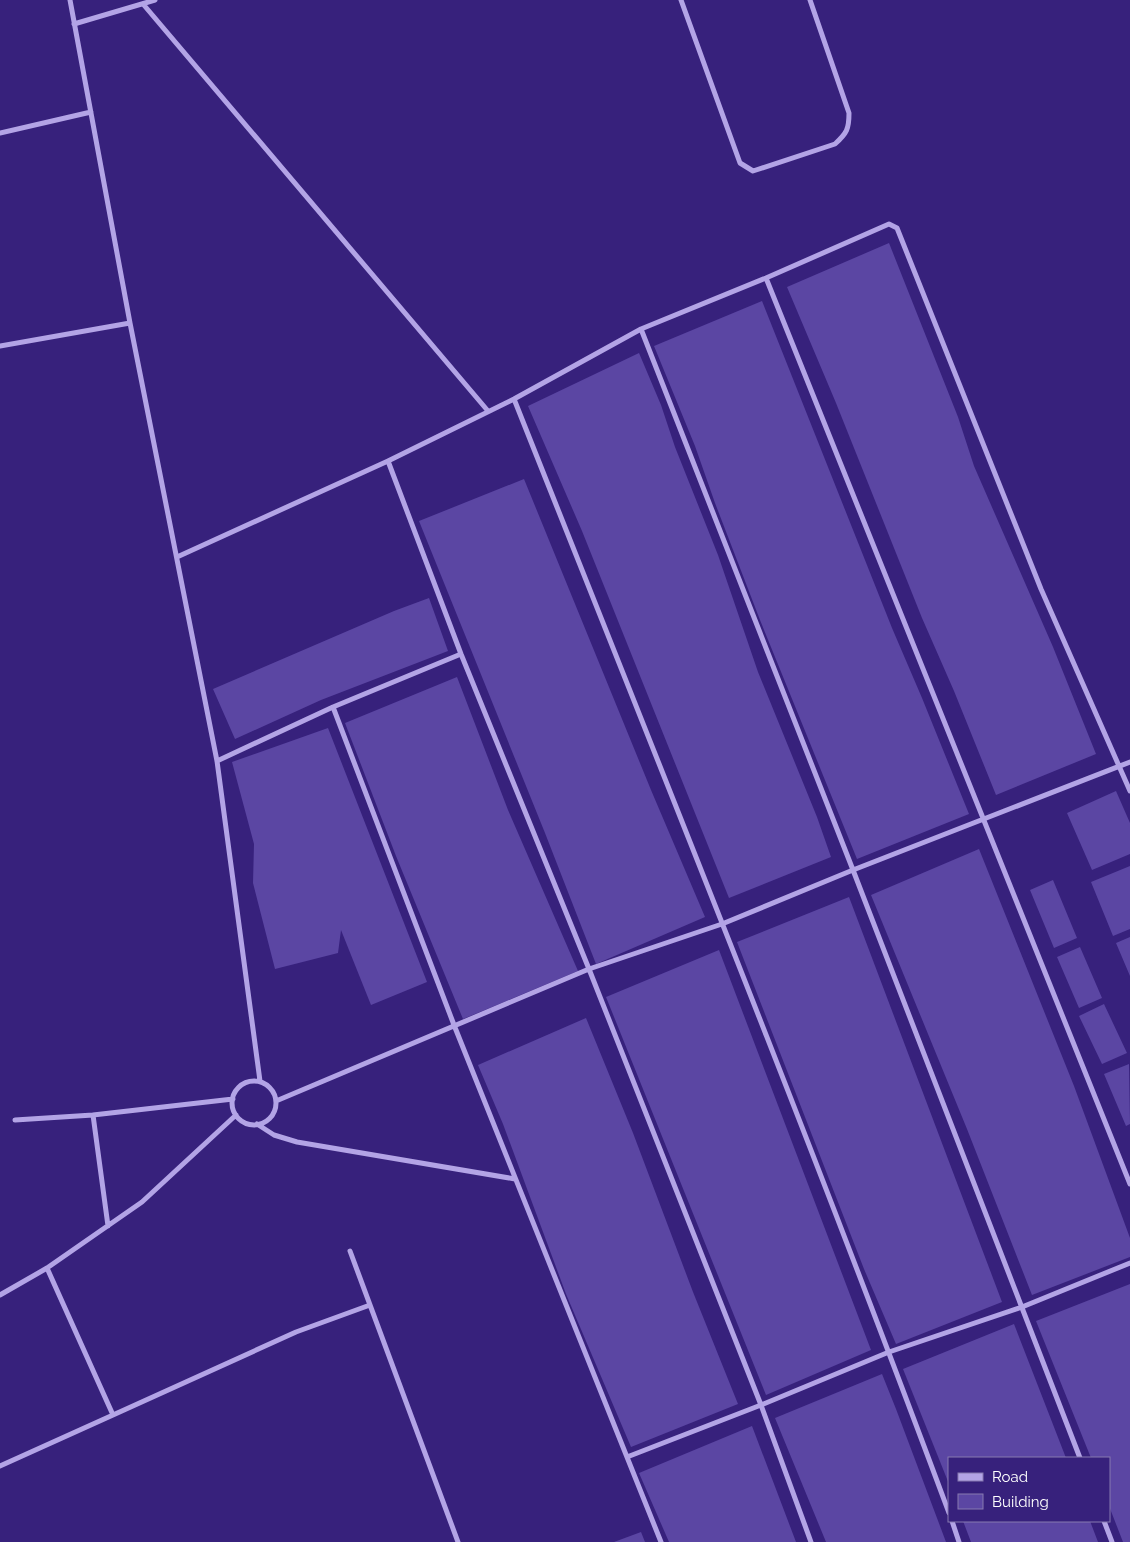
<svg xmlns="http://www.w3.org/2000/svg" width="1130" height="1542" viewBox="0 0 1130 1542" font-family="Raleway,sans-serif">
	<rect width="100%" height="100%" fill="#37217c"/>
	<path fill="#5b46a3" d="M889,243L958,417L974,466L1053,647L1096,754L996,795L954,691L922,618L836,403L787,287Z
		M762,301L892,628L922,698L969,814L857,859L760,620L715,503L695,446L654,346Z
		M639,353L661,405L675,447L718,555L758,672L817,817L831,857L729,898L582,531L528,406Z
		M524,479L651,790L705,917L596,964L545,833L419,521Z
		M429,598L448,651L321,700L235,739L213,689L394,611Z
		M457,677L508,810L578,971L463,1019L396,856L345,723Z
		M328,728L427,982L371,1005L341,930L338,953L275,969L253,883L254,844L232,762Z
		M1116,791L1130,823V854L1092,870L1067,813Z
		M979,849L1074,1086L1130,1238V1257L1032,1295L967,1129L871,895Z
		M1130,866V929L1113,936L1091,882Z
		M1053,880L1077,938L1054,948L1030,890Z
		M849,897L1002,1302L896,1344L864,1269L737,942Z
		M1130,937V976L1116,943Z
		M1080,947L1102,998L1079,1008L1057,957Z
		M719,950L871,1350L766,1395L606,997Z
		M1104,1004L1127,1053L1102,1064L1079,1016Z
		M586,1018L633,1133L693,1292L738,1404L631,1447L566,1294L503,1124L478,1065Z
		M1129,1064L1130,1124L1126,1126L1104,1074Z
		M1130,1284V1542H1123L1109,1506V1458H1091L1036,1321Z
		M1014,1324L1066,1458H949V1484L903,1369Z
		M882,1374L896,1409L946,1542H826L775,1418Z
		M752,1426L796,1542H669L639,1473Z
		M963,1521H1090L1098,1542H971Z
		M641,1532L645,1542H614Z"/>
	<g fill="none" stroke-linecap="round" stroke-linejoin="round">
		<path stroke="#b3a4e6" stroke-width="5" d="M70,0L130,323L217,761L260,1081
			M681,0L740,163L753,171L835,144C847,133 849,129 849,113L810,0
			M143,4L488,411
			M74,24L155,0
			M0,133L91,112
			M766,278L1130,1184
			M641,329L853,870L1080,1458
			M0,346L130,323
			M514,399C661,769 810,1139 949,1513
			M177,557L388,461
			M333,707L454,1025L661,1542
			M217,761L333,707L461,654
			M232 1103a22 22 0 1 1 44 0a22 22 0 1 1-44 0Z
			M276,1101L589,969L722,924L853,870L1130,762
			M93,1115L108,1226
			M15,1120L93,1115L233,1099
			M257,1124L274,1135L297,1142L515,1179
			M350,1251L458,1542
			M0,1295L47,1268L142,1202L236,1115
			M113,1415L296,1332L370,1305
			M627,1457L761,1405L889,1352L1022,1307L1130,1263
			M0,1466L113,1415L47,1268
			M952,1521L959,1542
			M1104,1521L1112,1542
			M811,1542L761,1405L589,969L461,654L388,461L514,399L641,329L766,278L889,224L897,228L1041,589L1130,791"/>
	</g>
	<rect x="948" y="1457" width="162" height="65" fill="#37217c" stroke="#877ab0"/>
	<rect x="958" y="1473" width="25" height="8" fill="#b3a4e6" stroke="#877ab0"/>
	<text x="992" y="1482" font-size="15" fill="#ffffff">Road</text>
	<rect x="958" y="1494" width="25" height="15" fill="#5b46a3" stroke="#877ab0"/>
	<text x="992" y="1507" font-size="15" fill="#ffffff">Building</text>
</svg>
